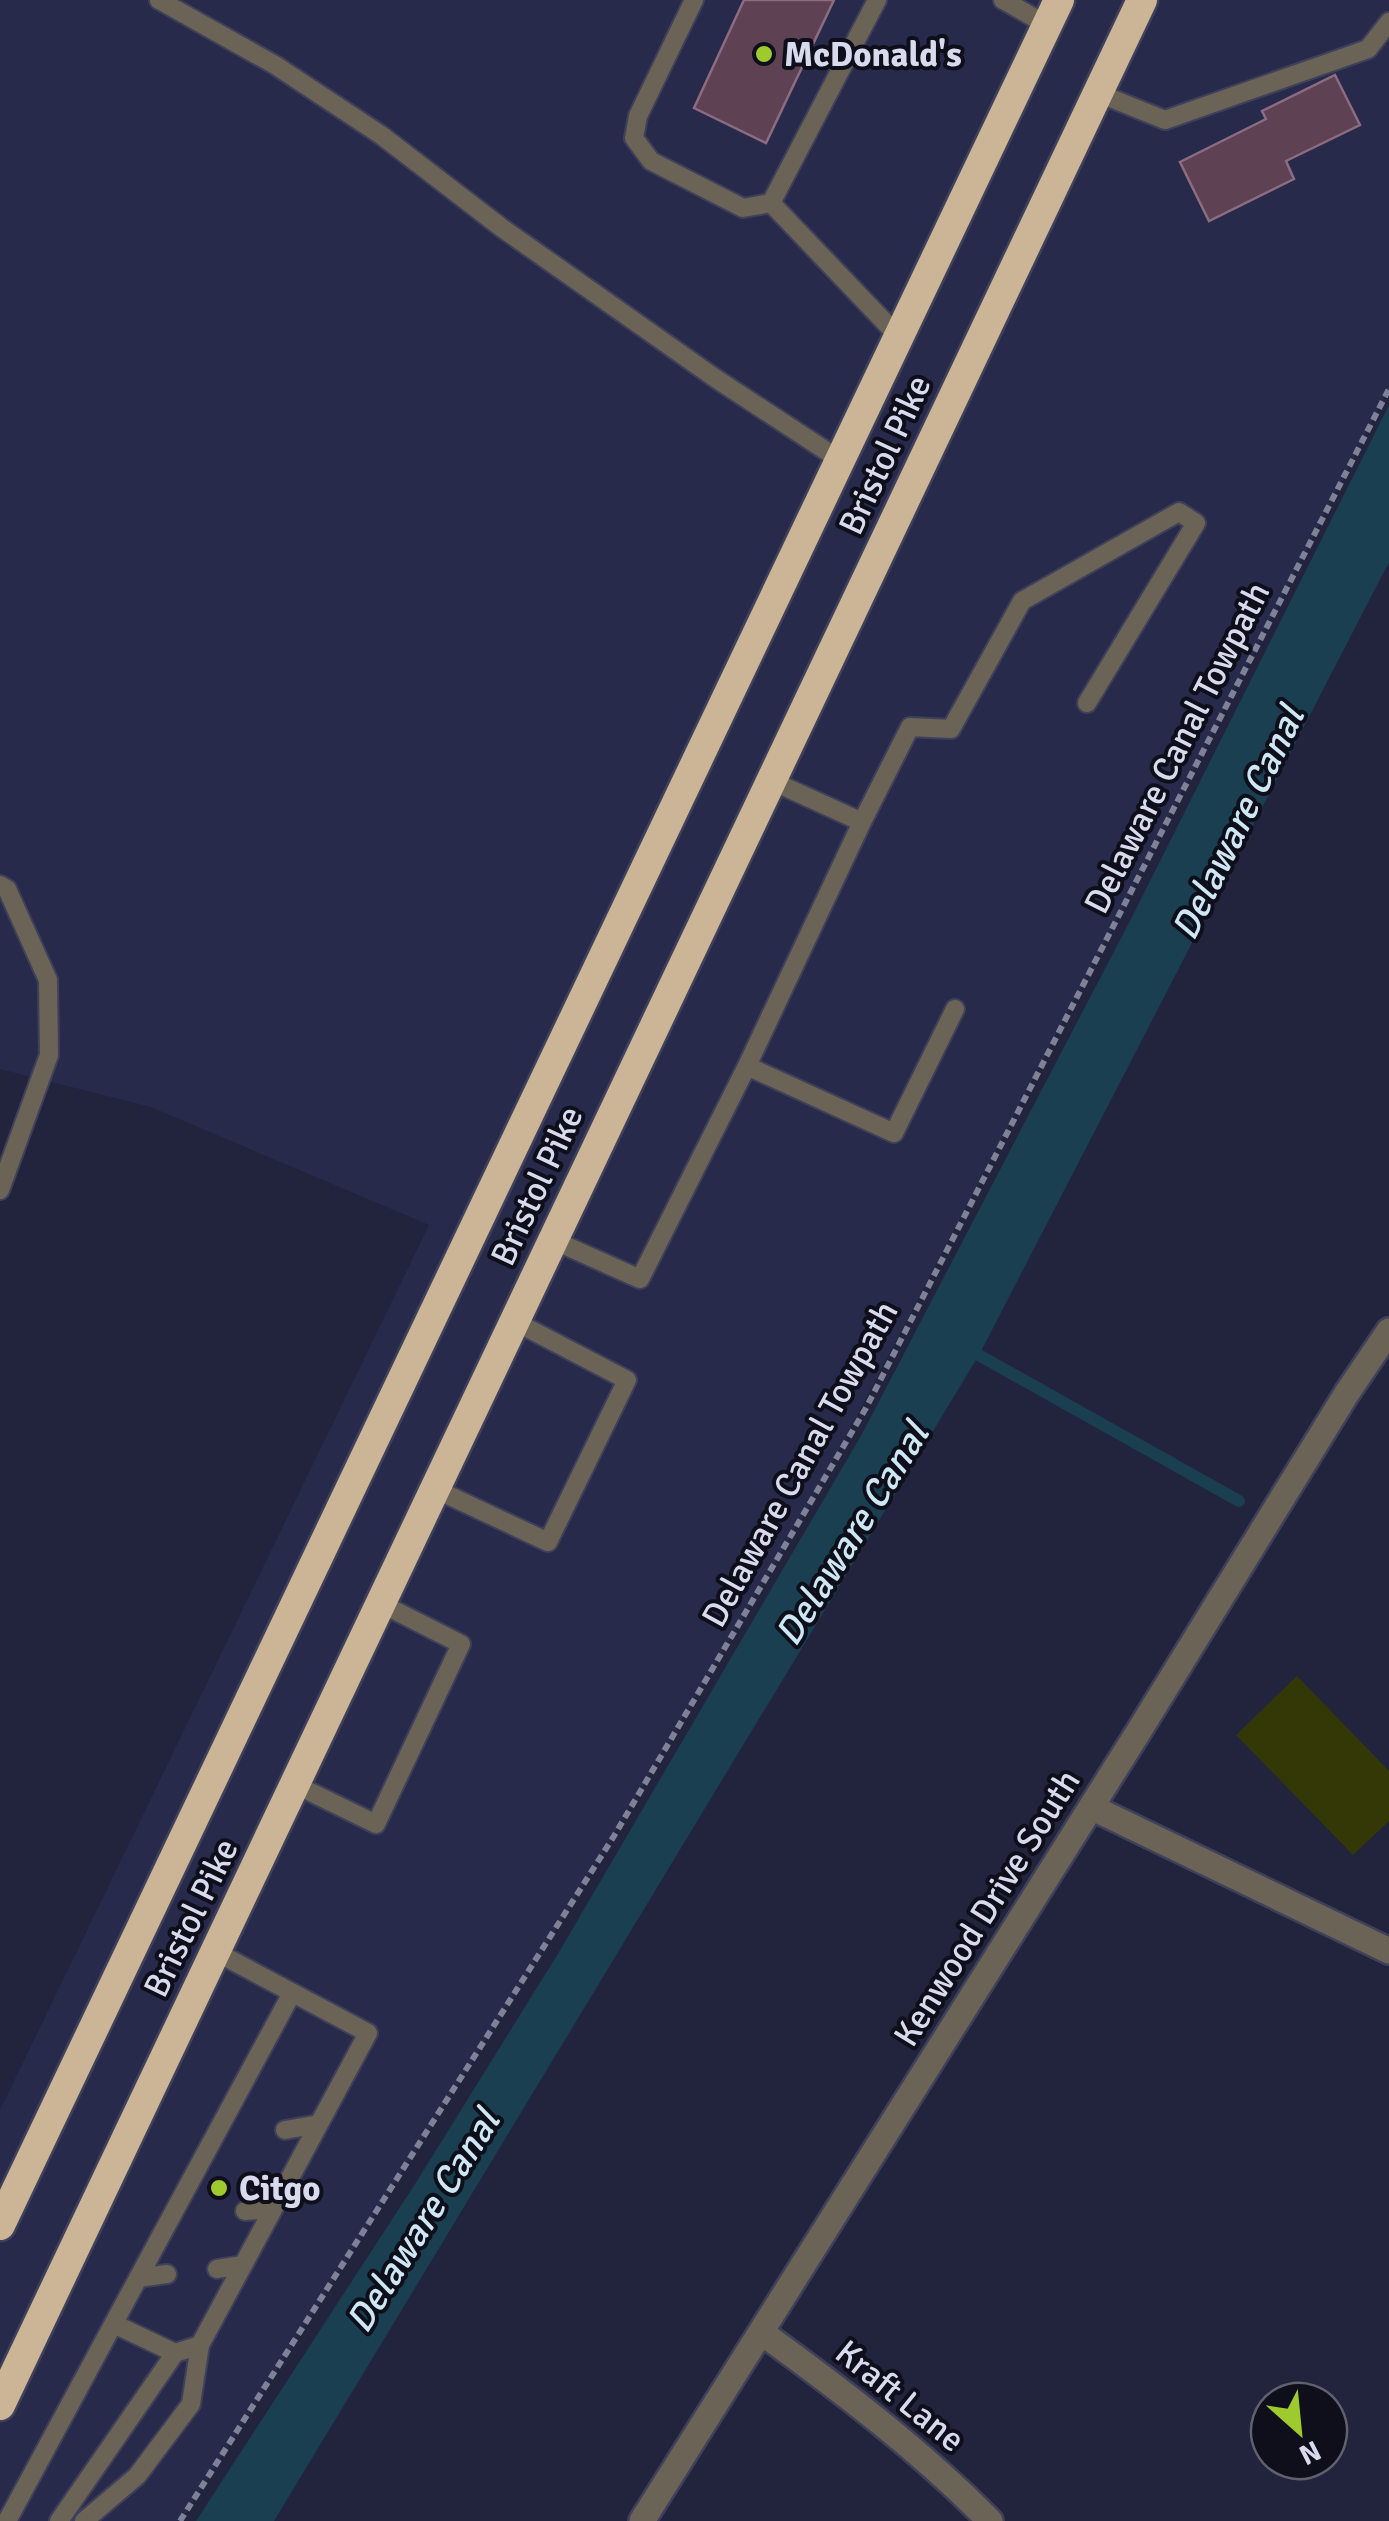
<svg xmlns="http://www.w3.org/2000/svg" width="1389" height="2521" viewBox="0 0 1389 2521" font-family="Signika,sans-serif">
	<rect width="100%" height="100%" fill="#22243e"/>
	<path fill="#282a4b" d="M0,0H1389V389L1122,909L811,1503L577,1896L181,2521H0V2110L429,1225L151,1107L0,1069Z"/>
	<path fill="#343806" d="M1297,1676L1389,1771V1821L1353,1855L1236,1735Z"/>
	<path fill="#1a3f51" d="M1389,405V562L979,1355L274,2521H196L417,2181L559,1952L862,1434L1132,917Z"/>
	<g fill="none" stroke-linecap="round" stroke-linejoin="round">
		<path stroke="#1a3f51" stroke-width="12" d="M968,1349L1239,1501"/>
	</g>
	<path fill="#5e4153" stroke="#8c6c80" stroke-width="2.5" d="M744,0H834L766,143L694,108Z
		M1335,75L1360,125L1286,161L1294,179L1209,221L1180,162L1266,119L1262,111Z"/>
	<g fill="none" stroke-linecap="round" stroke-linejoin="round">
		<defs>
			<path id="lane" d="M159,0L275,65L381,135L502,228L715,378L840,460
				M694,0L638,116L634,138L651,161L743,208L771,203
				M1003,0L1047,25
				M1098,93L1165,120L1368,49L1389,22
				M771,203L877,0
				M771,203L899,337
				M862,822L910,727L951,729L1022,601L1179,512L1196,523L1087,703
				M0,885L7,889L48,980L49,1055L0,1190
				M747,1066L894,1133L955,1009
				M553,1240L640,1279L747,1066L862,822L772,781
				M435,1489L548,1542L627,1380L514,1321
				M296,1785L376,1824L461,1644L380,1603
				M285,2130L319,2124
				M245,2211L273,2209
				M217,2269L243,2265
				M138,2278L167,2274
				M114,2324L175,2353
				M7,2521L292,1993
				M59,2521L175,2353L200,2345L368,2033L216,1952
				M84,2521L137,2476L191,2404L200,2345"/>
			<path id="street" d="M1091,1807L1389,1951
				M761,2332C841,2390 920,2450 990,2521
				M642,2521L1139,1731L1347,1393L1389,1331"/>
			<path id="highway" d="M0,2225L1059,0
				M0,2405L1142,0"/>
		</defs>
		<use href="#lane" stroke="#3f415a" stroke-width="22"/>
		<use href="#street" stroke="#3f415a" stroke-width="30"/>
		<use href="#highway" stroke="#3f415a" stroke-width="35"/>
		<path stroke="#7f8197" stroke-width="6" stroke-dasharray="8 5" stroke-linecap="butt" d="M180,2521L614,1836L866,1408L1389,389"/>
		<use href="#lane" stroke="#6b6356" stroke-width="18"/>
		<use href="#street" stroke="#6b6356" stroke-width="25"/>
		<use href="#highway" stroke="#cbb596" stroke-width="30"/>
	</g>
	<g fill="#9fca2d" stroke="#0e0f1a" stroke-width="4">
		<circle cx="764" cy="54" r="10"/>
		<circle cx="219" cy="2188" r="10"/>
	</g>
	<g text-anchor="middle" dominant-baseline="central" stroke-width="8" stroke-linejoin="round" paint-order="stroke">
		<g font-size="35" font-weight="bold" fill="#d8dbed" stroke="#0e0f1a" text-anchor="start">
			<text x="784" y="54">McDonald's</text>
			<text x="239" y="2188">Citgo</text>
		</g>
		<g font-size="35" fill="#d8dbed" stroke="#0e0f1a">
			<text transform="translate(885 455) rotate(-65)">Bristol Pike</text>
			<text transform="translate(1177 748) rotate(-63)">Delaware Canal Towpath</text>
			<text transform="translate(537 1186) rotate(-65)">Bristol Pike</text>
			<text transform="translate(800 1464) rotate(-61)">Delaware Canal Towpath</text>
			<text transform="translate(987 1908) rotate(-58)">Kenwood Drive South</text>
			<text transform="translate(191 1918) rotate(-64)">Bristol Pike</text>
			<text transform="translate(900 2396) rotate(39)">Kraft Lane</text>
		</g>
		<g font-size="38" font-style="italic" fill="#cee7f4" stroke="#0e0f1a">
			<text transform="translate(1238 823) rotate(-64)">Delaware Canal</text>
			<text transform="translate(852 1534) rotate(-58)">Delaware Canal</text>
			<text transform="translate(423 2221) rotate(-58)">Delaware Canal</text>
		</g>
	</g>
	<g transform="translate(1299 2431) rotate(153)"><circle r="48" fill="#0e0f1a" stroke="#5f616e" stroke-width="2.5"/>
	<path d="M0-8L18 38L0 25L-18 38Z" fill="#9fca2d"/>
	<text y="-15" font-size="28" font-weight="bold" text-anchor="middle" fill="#d8dbed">N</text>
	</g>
</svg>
